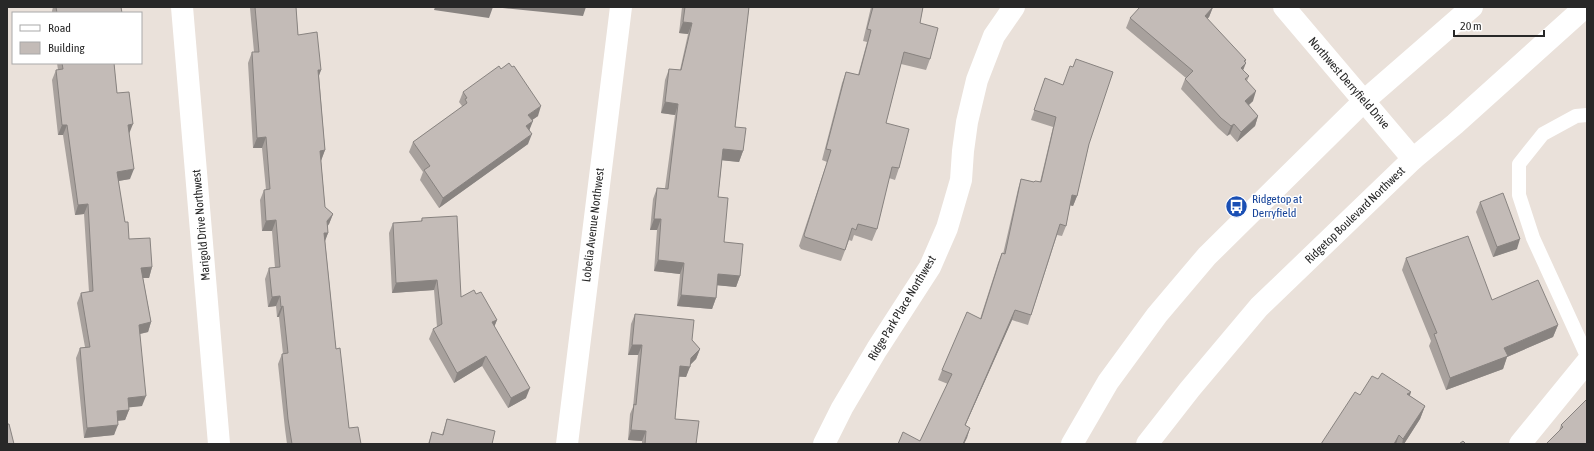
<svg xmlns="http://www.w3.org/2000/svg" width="1594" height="451" viewBox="0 0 1594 451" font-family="'Asap Condensed',sans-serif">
	<rect width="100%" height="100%" fill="#eae1da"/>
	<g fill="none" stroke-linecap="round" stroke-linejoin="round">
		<path stroke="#fff" stroke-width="14" d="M1587,115L1576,116L1543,134L1519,164V195L1533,238L1587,356"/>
		<path stroke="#fff" stroke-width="22" d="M182,7L219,444
			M1284,7L1413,159
			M567,444L621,7
			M824,444L842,408L877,349L930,267L947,228L961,180L963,151L967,122L977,80L994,36L1014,7
			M1520,444L1587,362"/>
		<path stroke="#fff" stroke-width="22" d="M1072,444L1108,382L1157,315L1207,256L1364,101L1472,7
			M1147,444L1190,389L1259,307L1413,159L1455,124L1585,7"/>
	</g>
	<path fill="#a8a19d" d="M53,7H121L122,13H52V11Z
		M237,7H296L298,35L321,70L319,76L325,150L321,160L325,207L333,214L329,224L327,227L328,233L325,240L336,349L349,428L361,444H287L285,429L278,364L282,354H283L279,317H277L276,306L268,307L265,279L269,268H275L272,231H262L260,200L264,190H266L262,148H253L248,63L252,52H254L250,8Z
		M682,7H749L735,127L743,151L739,162L722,160L718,197L724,242L740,276L736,287L717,285L716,298L712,309L677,306L680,274L654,271L657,230H650L653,199L657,188H665L675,115L661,113L665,80L669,69L680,70L688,34L679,33Z
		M871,7H923L920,23L930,59L926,70L901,64L886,123L899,168L895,180L889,178L877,229L872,241L854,235L852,241L849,240L841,261L801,249L799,246L827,162L822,160L842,83L846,72L858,75L867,42L863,41Z
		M1213,7L1209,17L1207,19L1246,60L1243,70L1249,76L1247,81L1253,101L1249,105L1258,116L1255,126L1237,142L1230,134L1227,136L1218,128L1181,89L1185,79L1186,78L1126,28L1130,18Z
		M57,63H114L117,93L129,134L130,179L118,181L125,222L129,239L152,267L149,278H143L151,322L148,332L140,334L142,406L129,407V410L125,420L118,421L114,435L84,438L76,358L80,348L85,347L77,303L81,293L89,292L84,214L75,215L63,135H58L52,80L56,70H58Z
		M1063,85L1089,144L1077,196L1073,206L1070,205L1066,226L1062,236L1057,235L1028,325L1012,320L965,426L967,438L920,441L948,384L938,380L942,370L980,319L998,263L1002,253L1003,254L1018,189L1021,179L1034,182H1040L1053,127L1031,120L1042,88Z
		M463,92L538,116L532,120L529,131L528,144L439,208L420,180L423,172L409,152L413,142L462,107V106L459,102Z
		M1480,202L1517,249L1493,257L1476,212Z
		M422,218L461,297L476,294L497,320L494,326L526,398L508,408L482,366L454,383L429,339L433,329L437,327L434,290L392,293L389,233L393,223L421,221Z
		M1406,258L1492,300L1558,325L1553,337L1507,357L1503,369L1446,390L1429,346L1431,341L1402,270Z
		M635,314L692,340L700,349L696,359L690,365L686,377H679L675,419L696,444H642V441L628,440L630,414L633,407L638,355H628L631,324Z
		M1360,395L1410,396L1425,406L1420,419L1404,444H1321Z
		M447,419L492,444H428L432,432L442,435Z
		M1561,425L1587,444L1559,431Z"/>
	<path fill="#888380" d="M237,7H251L250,8Z
		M435,7H586L583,16L493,7L489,18L434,10Z
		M1213,7L1209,17L1201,26L1205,16Z
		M683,22L692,23L688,34L679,33Z
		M1246,60L1244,64L1246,63L1242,73L1241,68Z
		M318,70H321L317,80Z
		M1256,91L1253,101L1242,111L1245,101Z
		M665,102L678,104L675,115L661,113Z
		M541,106L538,116L525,125L528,115Z
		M1258,116L1255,126L1237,142L1241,132Z
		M533,121L529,131L526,126Z
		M133,124L129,134L124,135L128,125Z
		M1234,124L1230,134L1227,136L1231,126Z
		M62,125H67L63,135H58Z
		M532,134L528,144L439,208L443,198Z
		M266,137L262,148H253L257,138Z
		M723,149L743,151L739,162L719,160Z
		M325,150L321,161L320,151Z
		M134,169L130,179L113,182L117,172Z
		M1072,195L1077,196L1073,206L1069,205Z
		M88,204L84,214L75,215L78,205Z
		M333,214L329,224L323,231L327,221Z
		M654,219H661L657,230H650Z
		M276,220L272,231H262L266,221Z
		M324,233H328L324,244Z
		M1520,239L1517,249L1493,257L1497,247Z
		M658,260L684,263L680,274L654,271Z
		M152,267L149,278H137L141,268Z
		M718,274L740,276L736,287L714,285Z
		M437,280L434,290L392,293L396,283Z
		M681,295L716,298L712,309L677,306Z
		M280,296L276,306L268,307L272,297Z
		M283,306L279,317H277L281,307Z
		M1015,310L1012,320L961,435L965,425Z
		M497,320L493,330L492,322Z
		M151,322L148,332L135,335L139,325Z
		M1558,325L1553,337L1507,357L1503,369L1446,390L1450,378L1504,348Z
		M632,345H642L638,355H628Z
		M700,349L696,359L688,367H690L686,377L677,376L680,366Z
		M486,356L482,366L454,383L457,373Z
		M530,388L526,398L508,408L511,398Z
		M1411,392L1407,405V394Z
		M146,396L142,406L124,408L128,398Z
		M1425,406L1420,419L1404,444H1402L1403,439Z
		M129,410L125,420L113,421L117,411Z
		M118,425L114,435L84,438L87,428Z
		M970,428L967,438L964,444H963Z
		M631,430L646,431L642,441L628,440Z
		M1399,435L1396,444H1394Z"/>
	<path fill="#c3bbb7" stroke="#888380" d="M56,7H121L122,13H57Z
		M255,7H296L298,35L317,32L321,70H318L325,150L320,151L325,207L333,214L327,221L328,233H324L336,349L340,348L349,428L358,427L361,444H292L288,419L282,354L288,353L283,306L281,307L280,296L272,297L269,268L280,267L276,220L266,221L264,190L270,189L266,137L257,138L252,52H259Z
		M685,7H749L735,127L746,128L743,151L723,149L718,197L728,198L724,242L743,244L740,276L718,274L716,298L681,295L684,263L658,260L661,219H654L657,188L668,189L678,104L665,102L669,69L681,70L692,23L683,22Z
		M873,7H923L920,23L938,28L930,59L904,52L886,123L909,129L899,168L892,167L877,229L858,224L856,230L852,228L845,250L805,237L804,235L831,150L826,149L846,72L859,75L871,30L867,29Z
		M1140,7H1213L1205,16L1246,60L1244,61L1246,63L1241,68L1249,76L1245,79L1256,91L1245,101L1258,116L1241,132L1234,124L1231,126L1221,118L1185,79L1193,71L1130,18Z
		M1076,59L1113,72L1089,144L1077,196L1072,195L1066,226L1060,224L1031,315L1015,310L965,425L970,428L963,444H898L903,432L920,441L952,374L942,370L967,312L981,319L1002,253L1005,254L1021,179L1034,182L1035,181L1041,182L1056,117L1034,110L1045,78L1063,85L1070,66L1073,67Z
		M62,63H114L117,93L129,92L133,124L128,125L134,169L117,172L125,222H128L129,239L150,238L152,267L141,268L151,322L139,325L146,396L128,398L129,410L117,411L118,425L87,428L80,348L90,347L81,293L93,291L88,204L78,205L67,125H62L56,70L63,69Z
		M509,63L512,67L514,66L541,106L528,115L533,121L526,126L532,134L443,198L424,170L430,166L413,142L467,103L465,99L467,98L463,92L499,66L501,69Z
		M1503,193L1520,239L1497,247L1480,202Z
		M457,216L461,297L474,290L476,294L481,292L497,320L492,322L530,388L511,398L486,356L457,373L433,329L442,324L437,280L396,283L393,223L422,221V218Z
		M1468,236L1492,300L1538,280L1558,325L1504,348L1508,356L1450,378L1434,334L1437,333L1406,258Z
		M635,314L694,320L692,340L700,349L691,358L690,367L680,366L675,419L699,421L696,444H645L646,431L631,430L634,404L636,405L642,345H632Z
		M1382,373L1411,392L1407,394L1425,406L1403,439L1399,435L1394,444H1321L1355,392L1360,395L1372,376L1378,379Z
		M1587,399V444H1546L1563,427L1561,425Z
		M447,419L495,431L492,444H429L432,432L443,435Z
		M7,424H9L14,444H7Z
		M1463,441L1466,444H1459Z"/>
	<defs>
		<symbol id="bus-disc" viewBox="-11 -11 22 22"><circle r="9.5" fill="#1a4fb4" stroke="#fff"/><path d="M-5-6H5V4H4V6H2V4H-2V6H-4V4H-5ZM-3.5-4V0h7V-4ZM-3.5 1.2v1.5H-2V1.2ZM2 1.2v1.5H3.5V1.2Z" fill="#fff"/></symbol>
	</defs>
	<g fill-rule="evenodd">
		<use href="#bus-disc" x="1224" y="194" width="25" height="25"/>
	</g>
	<g text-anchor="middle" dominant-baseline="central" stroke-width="3" stroke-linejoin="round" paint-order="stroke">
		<g font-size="12" fill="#282828" stroke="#fff">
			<text transform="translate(1349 83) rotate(49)">Northwest Derryfield Drive</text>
			<text transform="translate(1355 215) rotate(-44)">Ridgetop Boulevard Northwest</text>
			<text transform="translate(201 225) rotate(-95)">Marigold Drive Northwest</text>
			<text transform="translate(593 225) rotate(-83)">Lobelia Avenue Northwest</text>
			<text transform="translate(902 308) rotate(-59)">Ridge Park Place Northwest</text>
		</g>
		<g font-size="12" fill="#164399" stroke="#fff" text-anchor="start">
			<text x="1252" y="199">Ridgetop at<tspan x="1252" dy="14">Derryfield</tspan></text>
		</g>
	</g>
	<rect width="1594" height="451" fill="none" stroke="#282828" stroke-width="16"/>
	<rect x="12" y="12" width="130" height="52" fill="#ffffff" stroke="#a9a9a9"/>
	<rect x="20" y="25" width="20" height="6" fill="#ffffff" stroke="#a9a9a9"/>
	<text x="48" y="32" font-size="12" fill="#282828">Road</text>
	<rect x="20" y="42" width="20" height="12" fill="#c3bbb7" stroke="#a9a9a9"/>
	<text x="48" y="52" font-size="12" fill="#282828">Building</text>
	<path d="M1454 30v6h90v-6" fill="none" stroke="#282828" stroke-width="2"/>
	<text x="1460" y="30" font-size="12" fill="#282828" stroke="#ffffff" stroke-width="3" paint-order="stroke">20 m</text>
</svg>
